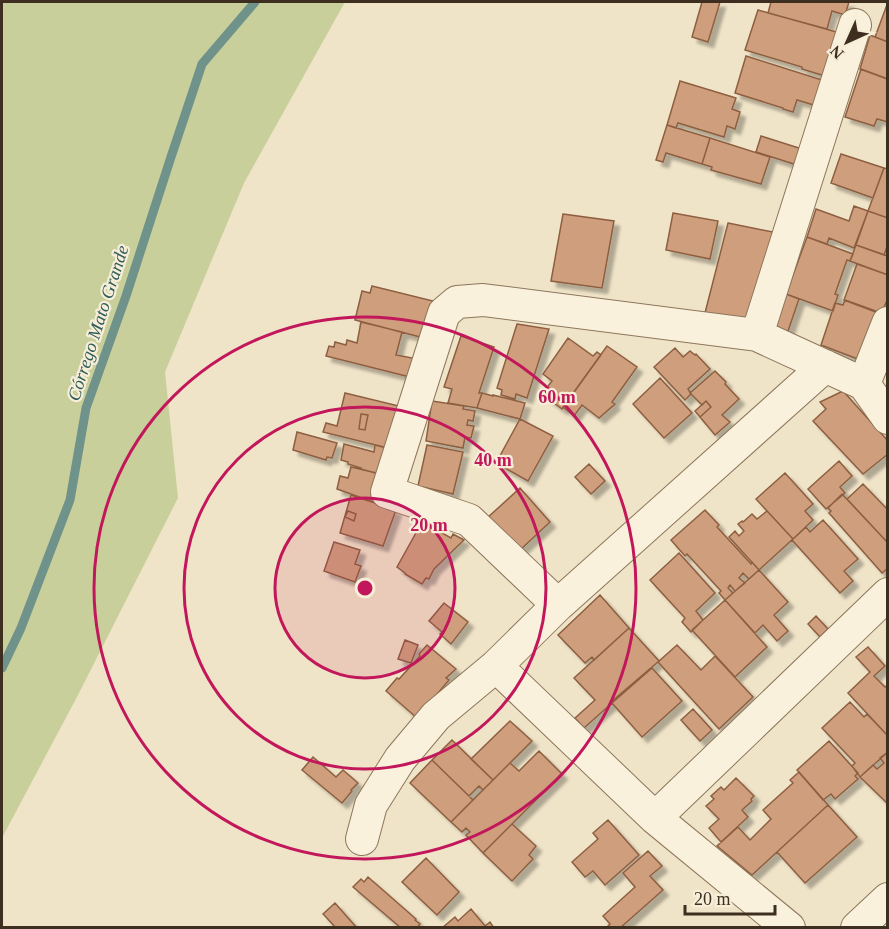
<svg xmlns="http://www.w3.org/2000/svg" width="889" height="929" viewBox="0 0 889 929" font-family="Georgia,serif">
	<defs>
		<filter id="shadow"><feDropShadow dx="5.5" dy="5.5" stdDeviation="1.5" flood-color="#0004"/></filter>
	</defs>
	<rect width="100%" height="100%" fill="#f0e4c8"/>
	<path fill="#c9cf9b" d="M2,2H345L244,183L165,372L178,498L78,695L2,838Z"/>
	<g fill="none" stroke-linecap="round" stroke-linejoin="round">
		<path stroke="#6f938a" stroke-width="9" d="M2,668L21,628L70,500L86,408L126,296L171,157L202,64L255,2"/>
	</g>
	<path fill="#cf9f7d" stroke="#8d5f41" stroke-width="1.5" filter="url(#shadow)" d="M702,2H720L708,42L692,37Z
		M771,2H849L845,15L832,11L827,29L768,13Z
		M888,2V42L875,37Z
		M758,10L840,33L825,76L802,69V67L745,50Z
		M870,35L888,42L887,79L860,69Z
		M746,56L825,81L817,106L797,100L793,112L783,109V108L735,93Z
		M861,69L888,79V122L877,119L874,126L845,117Z
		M680,81L736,98L732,109L740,112L735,129L727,126L724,137L678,123L676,128L667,125Z
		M667,125L710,138L702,164L666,153L663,162L656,160Z
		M761,136L802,149L797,165L756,152Z
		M710,138L770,157L761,184L711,170L712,167L702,164Z
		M841,154L884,168L873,198L831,183Z
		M884,168L888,169V218L868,211Z
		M854,206L868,211L854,248L829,238L827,244L807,237L816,209L849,221Z
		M868,211L888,218V244L884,255L856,245Z
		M673,213L718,221L710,259L666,250Z
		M563,214L614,221L602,288L551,281Z
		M728,223L773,232L751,322L705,313Z
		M807,237L853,254L850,261L847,260L835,294L838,295L833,311L786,294Z
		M856,245L888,256V275L850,261Z
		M857,264L888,275V298L881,314L844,300Z
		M372,286L433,301L424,338L355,320L362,291L370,293Z
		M786,294L799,299L787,334L773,329Z
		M845,300L884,314L863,361L821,345L835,303L843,305Z
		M361,322L402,332L396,355L423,360L418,379L326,356L329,346L334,347L335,342L346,345L347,340L357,343Z
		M517,324L549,329L527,398L516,394L515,399L501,395L502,390L497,388Z
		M461,336L494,347L479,393H482L477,408L448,403L452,389L444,387Z
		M568,338L593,356L597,352L601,355L562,409L542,394L552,381L543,374Z
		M607,346L637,367L612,402L615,404L599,418L582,405L574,416L563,407Z
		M675,348L683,357L690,351L695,355L696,354L710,369L688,389L691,394L685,400L654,367Z
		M715,371L726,382L725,384L739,399L722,415L730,422L715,435L700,417L711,407L706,401L702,405L690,393Z
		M660,378L692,413L664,438L633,404Z
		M843,391L888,441V454L863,474L813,421L826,409L820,402Z
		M345,393L403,407L396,450L323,432L326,423L337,426Z
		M482,393L493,396V395L525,403L520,419L477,408Z
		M432,401L464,406L463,409L475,411L473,421L468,420L467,425L474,426L471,438L465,437L463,448L426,441Z
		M706,401L711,407L700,417L695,411Z
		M361,414L368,415L365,430L359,429Z
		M520,419L553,436L528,481L496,463Z
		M297,432L337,443L332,458L327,457L326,460L293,450Z
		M344,444L374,452L375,445L394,450L386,476L361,469V468L348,464V462L341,460Z
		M427,445L463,452L453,494L418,486Z
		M839,461L852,476L840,487L845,493L826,509L808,489Z
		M589,464L605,481L591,494L575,477Z
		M351,467L385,475L376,503L337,489L340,476L348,478Z
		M785,473L813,504L805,511L813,520L793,539L756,499Z
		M863,484L888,510V543L847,499Z
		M520,488L550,522L519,551L486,519Z
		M842,494L888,543V568L882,573L829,513L831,511L828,508Z
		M351,495L396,510L383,546L340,533Z
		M705,510L719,525L717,527L751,564L752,562L759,570L749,579L743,573L739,578L745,583L735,591L730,585L728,588L733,593L725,600L719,593L721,591L687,554L685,556L671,540Z
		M348,511L356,514L354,521L345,517Z
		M767,511L793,539L759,570L729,537L735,531L739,536L744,531L738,524L742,521L743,522L752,514L757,519Z
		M823,520L858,559L844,571L853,581L840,593L792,540L806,527L810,532Z
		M422,522L451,538L453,534L464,540L434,569L429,579L426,578L422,584L405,574V573L397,567Z
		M334,542L360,550L355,564L361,566L355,582L324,571Z
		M679,553L715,593L696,611L703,620L691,632L682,622L685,618L650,580Z
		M759,570L788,602L774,615L788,631L777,641L763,625L755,633L725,600Z
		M600,595L629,628L594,660L592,657L585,663L558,635Z
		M725,600L767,647L735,677L692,630Z
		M444,603L468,622L451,644L440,634L442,632L429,621Z
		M816,616L828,629L820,637L808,624Z
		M629,628L659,661L611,702L612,703L584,728L575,718L595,700L574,678Z
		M405,640L418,645L411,663L398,659Z
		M427,645L456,669L446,678L449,680L417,718L386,691L397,678L399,679L420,656L419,654Z
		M677,645L701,670L715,656L753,697L719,729L658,662Z
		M868,647L885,666L874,676L885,687L888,685V736L848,693L870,672L856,657Z
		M652,668L682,701L642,737L612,703Z
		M850,702L864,717L867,714L888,736V752L860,777L852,766L855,763L822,728Z
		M693,709L712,730L700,741L681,720Z
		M510,721L532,741L493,780L471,759Z
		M452,740L493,780L483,790L479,786L469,796L432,760Z
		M829,741L858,773L855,776L858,779L835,799L831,794L823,800L797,770Z
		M539,751L562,774L483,853L466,835L470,832L466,828L462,832L451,822L510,763L519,771Z
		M888,752V804L860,777L873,765L877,769L884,763L880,758Z
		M313,757L336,777L343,770L358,783L351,790L352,791L342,803L302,770Z
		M432,760L473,800L451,822L410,783Z
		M799,772L828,805L752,875L717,846L738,827L750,840L771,819L763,810L793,783L790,780Z
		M736,778L754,796L751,799L752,801L742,810L748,817L721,842L709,828L719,819L706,806L714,799L711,796L721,787L724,790Z
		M828,805L857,837L805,883L777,852Z
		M608,820L639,855L605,885L593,871L585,877L572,862L598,839L593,833Z
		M512,824L536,846L529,855L533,859L512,881L483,853Z
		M648,851L662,866L650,876L663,890L620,928H606L610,924L603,916L635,887L623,873Z
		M426,858L459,892L437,915L402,882Z
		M368,877L416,919L415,920L420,924L417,928H401L353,887L361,879L364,882Z
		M335,903L357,928H336L325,916L323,914Z
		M471,909L485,926L490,922L494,928H442L455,917L458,921Z"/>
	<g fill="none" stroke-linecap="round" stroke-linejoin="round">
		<defs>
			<path id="street" d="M757,335L855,25
				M864,384L888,323
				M558,605L469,520L387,492L444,313L457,302L483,300L757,335L864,384L888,418
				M496,666L655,818L789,928
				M655,818L888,594
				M362,839L371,805L400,759L436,716L496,666L558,605L825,366
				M857,928L888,899"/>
		</defs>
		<use href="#street" stroke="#8d765c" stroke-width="34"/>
		<use href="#street" stroke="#faf1dc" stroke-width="32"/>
	</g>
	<circle cx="365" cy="588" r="90" fill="#c2185b" fill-opacity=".12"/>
	<g fill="none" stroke="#c2185b" stroke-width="3">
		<circle cx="365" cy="588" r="90"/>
		<circle cx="365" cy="588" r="181"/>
		<circle cx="365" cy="588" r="271"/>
	</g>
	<g text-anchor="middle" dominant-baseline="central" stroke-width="4.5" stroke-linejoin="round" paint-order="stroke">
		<g font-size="18" font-style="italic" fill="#2f5d5a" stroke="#f7eed8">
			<text transform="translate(98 323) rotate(-72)">Córrego Mato Grande</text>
		</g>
	</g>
	<circle cx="365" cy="588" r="9" fill="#c2185b" stroke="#f7eed8" stroke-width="3"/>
	<g font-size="18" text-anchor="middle" font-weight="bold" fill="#c2185b" stroke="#f7eed8" stroke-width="4.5" stroke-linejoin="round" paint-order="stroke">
		<text x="557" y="403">60 m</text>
		<text x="493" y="466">40 m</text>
		<text x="429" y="531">20 m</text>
	</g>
	<rect width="889" height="929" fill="none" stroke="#3d2e20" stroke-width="6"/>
	<g transform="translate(847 42) rotate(225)" stroke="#f7eed8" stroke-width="4.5" paint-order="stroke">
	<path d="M0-4.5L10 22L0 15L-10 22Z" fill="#3d2e20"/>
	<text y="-9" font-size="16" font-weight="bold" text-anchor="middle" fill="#3d2e20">N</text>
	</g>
	<path d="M685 905v9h90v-9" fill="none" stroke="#3d2e20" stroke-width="3"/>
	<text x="694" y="905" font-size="18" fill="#3d2e20" stroke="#f7eed8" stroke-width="4.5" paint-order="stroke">20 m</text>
</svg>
